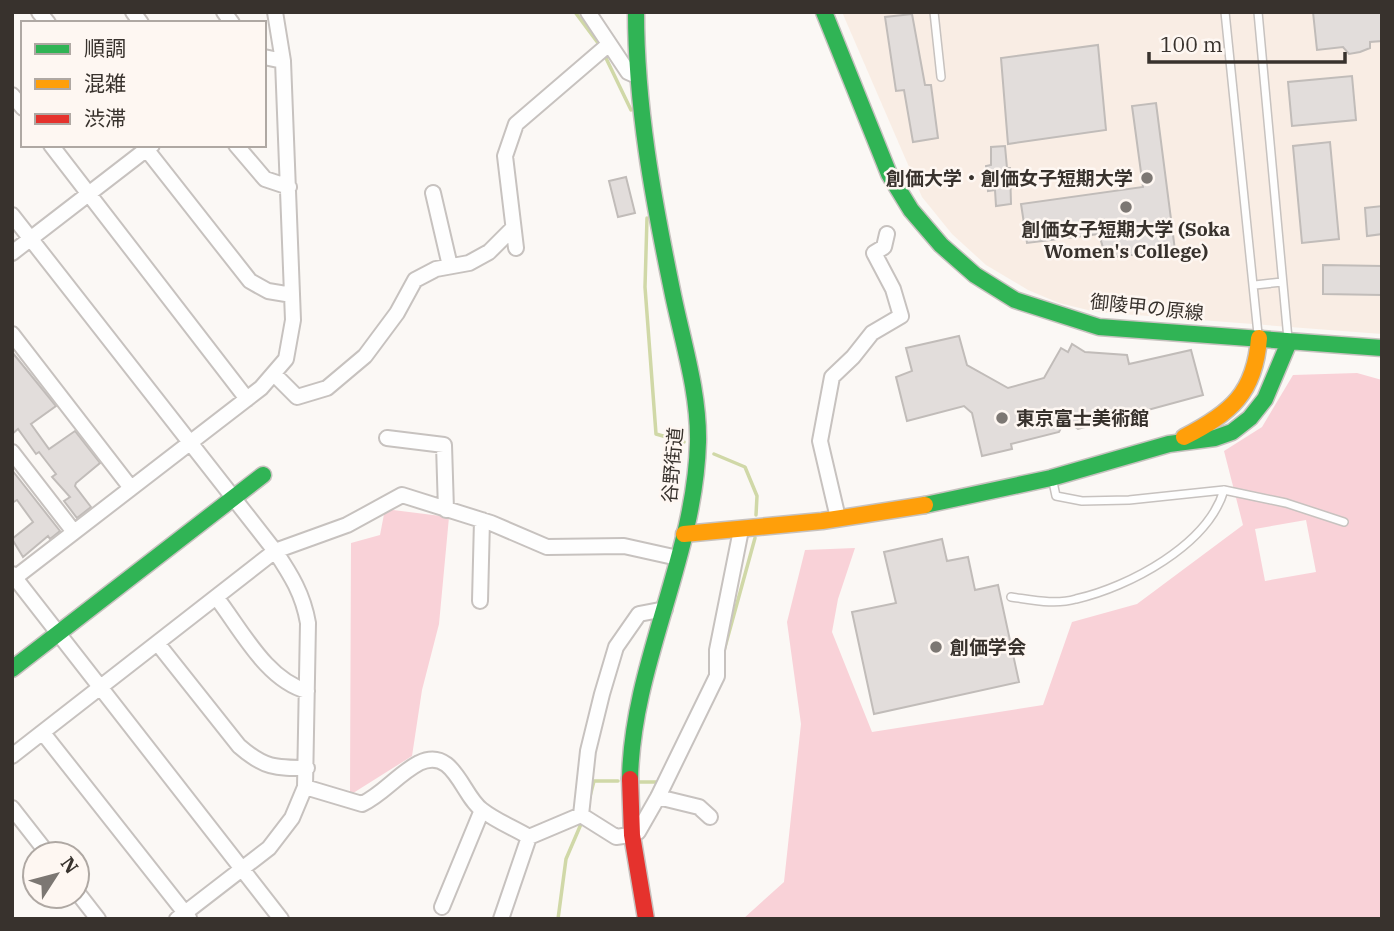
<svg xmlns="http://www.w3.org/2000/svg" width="1394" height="931" viewBox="0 0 1394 931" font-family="'IBM Plex Serif','Noto Sans JP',serif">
	<rect width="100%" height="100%" fill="#fbf8f5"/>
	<path fill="#f9ede4" d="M842,12H1382V334L1096,312L1059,303L1028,290L986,265L952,234L922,197Z"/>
	<path fill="#f9d2d8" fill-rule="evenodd" d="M1357,373L1382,380V919H743L784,882L801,724L787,622L805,550L855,548L838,599L832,632L872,732L1043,705L1072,622L1137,604L1243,525L1224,451L1262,427L1293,375ZM1306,520L1316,572L1265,581L1255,529Z
		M385,509L449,517L439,624L422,690L412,756L350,795L351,543L380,535Z"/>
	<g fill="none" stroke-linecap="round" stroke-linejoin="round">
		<path stroke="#d0d8a7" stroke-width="3.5" d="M575,12L601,47
			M604,54L631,110
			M647,218L645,287L656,434L684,442
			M714,454L745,467L757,496L756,515
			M722,658L755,538
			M639,782H658L659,779
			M589,800L594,781H618
			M558,919L566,859L581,824"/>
	</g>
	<path fill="#e2dddb" stroke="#c1bcb9" stroke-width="2" d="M1313,12H1382V41L1370,42V48L1360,52L1349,54L1343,47L1317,50Z
		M912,14L925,85H931L938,138L913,142L904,90L896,91L885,17Z
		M1098,45L1106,130L1008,144L1001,58Z
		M1352,76L1356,120L1292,126L1288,82Z
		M1156,103L1175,250L1106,258L1099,234L1027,243L1021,204L1143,187L1132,106Z
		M1330,142L1339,239L1302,243L1293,146Z
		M1005,146L1007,168H1010L1011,204L996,206L995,190L988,191L986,166L991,165V147Z
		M626,177L635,213L618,217L609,181Z
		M1382,206V234L1367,236L1365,208Z
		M1323,265L1382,266V295L1323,294Z
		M959,336L967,365L1008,388L1044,378L1061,348L1068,352L1072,344L1085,352L1127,355L1129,364L1191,350L1203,395L1078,429L1065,420L1059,432L1011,444L1012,449L982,456L972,413L964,406L907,421L896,377L912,371L906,348Z
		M12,352L56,406L31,424L49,449L75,431L100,463L76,483L75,486L91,507L77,518L64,501L70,497L52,477L56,474L39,452L36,454L18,429L12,434Z
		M12,470L60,531L50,539L48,536L23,557L12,539L33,522L17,500L12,503Z
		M942,539L947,561L968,557L975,590L998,585L1019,682L874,714L852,612L896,603L884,552Z"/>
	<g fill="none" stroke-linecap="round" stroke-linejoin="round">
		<defs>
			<path id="lane" d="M934,12L941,77
				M1225,12L1258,334
				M1258,12L1288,339
				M1255,285L1282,282
				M1053,482L1056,496L1082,501L1129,500L1224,490L1286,503L1344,522
				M1011,597C1033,600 1055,605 1076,599C1129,587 1208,545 1224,490"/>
			<path id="street" d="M39,12L48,23
				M133,12L141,23
				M224,12L232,23
				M588,12L628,72L637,76
				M264,57L283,61
				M12,95L23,108
				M51,145L247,399
				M143,145L250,281L268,291L292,295
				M236,145L265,179L289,187
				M433,193L450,266
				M12,215L275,551C291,575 303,594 308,623L305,787L292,818L269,848L177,919
				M516,248L505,156L516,124L608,45
				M12,253L152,145
				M12,334L131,488
				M275,375L297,397L327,388L365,356L397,313L415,280L436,269L469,263L489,252L513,228
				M387,438L444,445L446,510
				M12,452L74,532
				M838,518L820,441L832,377L853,357L872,333L901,316L893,289L874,253L884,247L887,234
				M12,574L281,919
				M12,580L261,388L286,359L293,320L283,61L275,12
				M216,597C241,629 266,680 307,691
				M480,601L482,520
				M158,644L239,746C264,768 275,768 307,768
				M43,733L189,918
				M12,756L275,551L347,525L402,495L491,523L547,547L624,546L678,558
				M305,787L362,804C383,794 398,774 419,763C454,746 462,796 482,810C496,821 514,828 529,837
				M658,797L699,807L710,817
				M12,808L48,854
				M581,815L616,837L630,835L638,832L658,797L717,676V650L741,530
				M77,892L98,919
				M442,907L482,810
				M501,919L529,837L581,815L588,751L602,694L616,647L639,614L665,609"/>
			<path id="fast" d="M824,12L889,174L911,210L941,245L975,275L1015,300L1099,327L1382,348
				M925,505L1051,478L1169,444L1215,438L1232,432L1250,418L1265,399L1289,342
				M12,669L263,475
				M630,779C632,664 695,558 698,442C699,391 682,340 672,290C653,198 636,107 636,12"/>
			<path id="slow" d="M1184,437C1231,413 1255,393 1259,338
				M684,534L822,521L925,505"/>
			<path id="jam" d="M630,779L632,835L646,919"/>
		</defs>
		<use href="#lane" stroke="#c7c2bf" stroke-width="10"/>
		<use href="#street" stroke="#c7c2bf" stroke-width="18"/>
		<use href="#fast" stroke="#c7c2bf" stroke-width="19"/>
		<use href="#slow" stroke="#c7c2bf" stroke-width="19"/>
		<use href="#jam" stroke="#c7c2bf" stroke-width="19"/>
		<use href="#lane" stroke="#fefefe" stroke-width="7"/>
		<use href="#street" stroke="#fefefe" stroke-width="14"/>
		<use href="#fast" stroke="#30b455" stroke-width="16"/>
		<use href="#slow" stroke="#ff9f0a" stroke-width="16"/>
		<use href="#jam" stroke="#e5322d" stroke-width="16"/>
	</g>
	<g fill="#7c7773" stroke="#fef7f2" stroke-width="2.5">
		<circle cx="1147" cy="178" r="7"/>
		<circle cx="1126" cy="207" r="7"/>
		<circle cx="1002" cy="418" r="7"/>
		<circle cx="936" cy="647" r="7"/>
	</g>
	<g text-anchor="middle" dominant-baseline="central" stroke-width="5" stroke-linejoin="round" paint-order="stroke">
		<g font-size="19" font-weight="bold" fill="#38322d" stroke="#fef7f2" text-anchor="start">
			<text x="1133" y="178" text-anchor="end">創価大学・創価女子短期大学</text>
			<text x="1126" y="229" text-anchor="middle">創価女子短期大学 (Soka<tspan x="1126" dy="22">Women's College)</tspan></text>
			<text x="1016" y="418">東京富士美術館</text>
			<text x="950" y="647">創価学会</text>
		</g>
		<g font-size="19" fill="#38322d" stroke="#fef7f2">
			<text transform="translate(1147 307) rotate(6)">御陵甲の原線</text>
			<text transform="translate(672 465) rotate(-85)">谷野街道</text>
		</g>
	</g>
	<rect width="1394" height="931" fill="none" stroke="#38322d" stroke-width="28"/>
	<rect x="21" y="21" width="245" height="126" fill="#fef7f2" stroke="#afa8a3" stroke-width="2"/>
	<rect x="35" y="44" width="35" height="10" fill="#30b455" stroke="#afa8a3" stroke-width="2"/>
	<text x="84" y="56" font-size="21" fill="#38322d">順調</text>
	<rect x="35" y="79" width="35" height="10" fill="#ff9f0a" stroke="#afa8a3" stroke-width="2"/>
	<text x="84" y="91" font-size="21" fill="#38322d">混雑</text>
	<rect x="35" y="114" width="35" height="10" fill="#e5322d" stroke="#afa8a3" stroke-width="2"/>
	<text x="84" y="126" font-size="21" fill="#38322d">渋滞</text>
	<g transform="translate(56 875) rotate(54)"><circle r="33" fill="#fef7f2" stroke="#afa8a3" stroke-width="2"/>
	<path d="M0-5L12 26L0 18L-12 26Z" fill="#7c7773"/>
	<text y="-10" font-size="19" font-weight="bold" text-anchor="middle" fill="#38322d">N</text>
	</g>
	<path d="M1149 52v10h196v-10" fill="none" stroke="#38322d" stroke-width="3.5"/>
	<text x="1160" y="52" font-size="21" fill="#38322d" stroke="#fef7f2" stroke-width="5" paint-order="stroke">100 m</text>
</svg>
